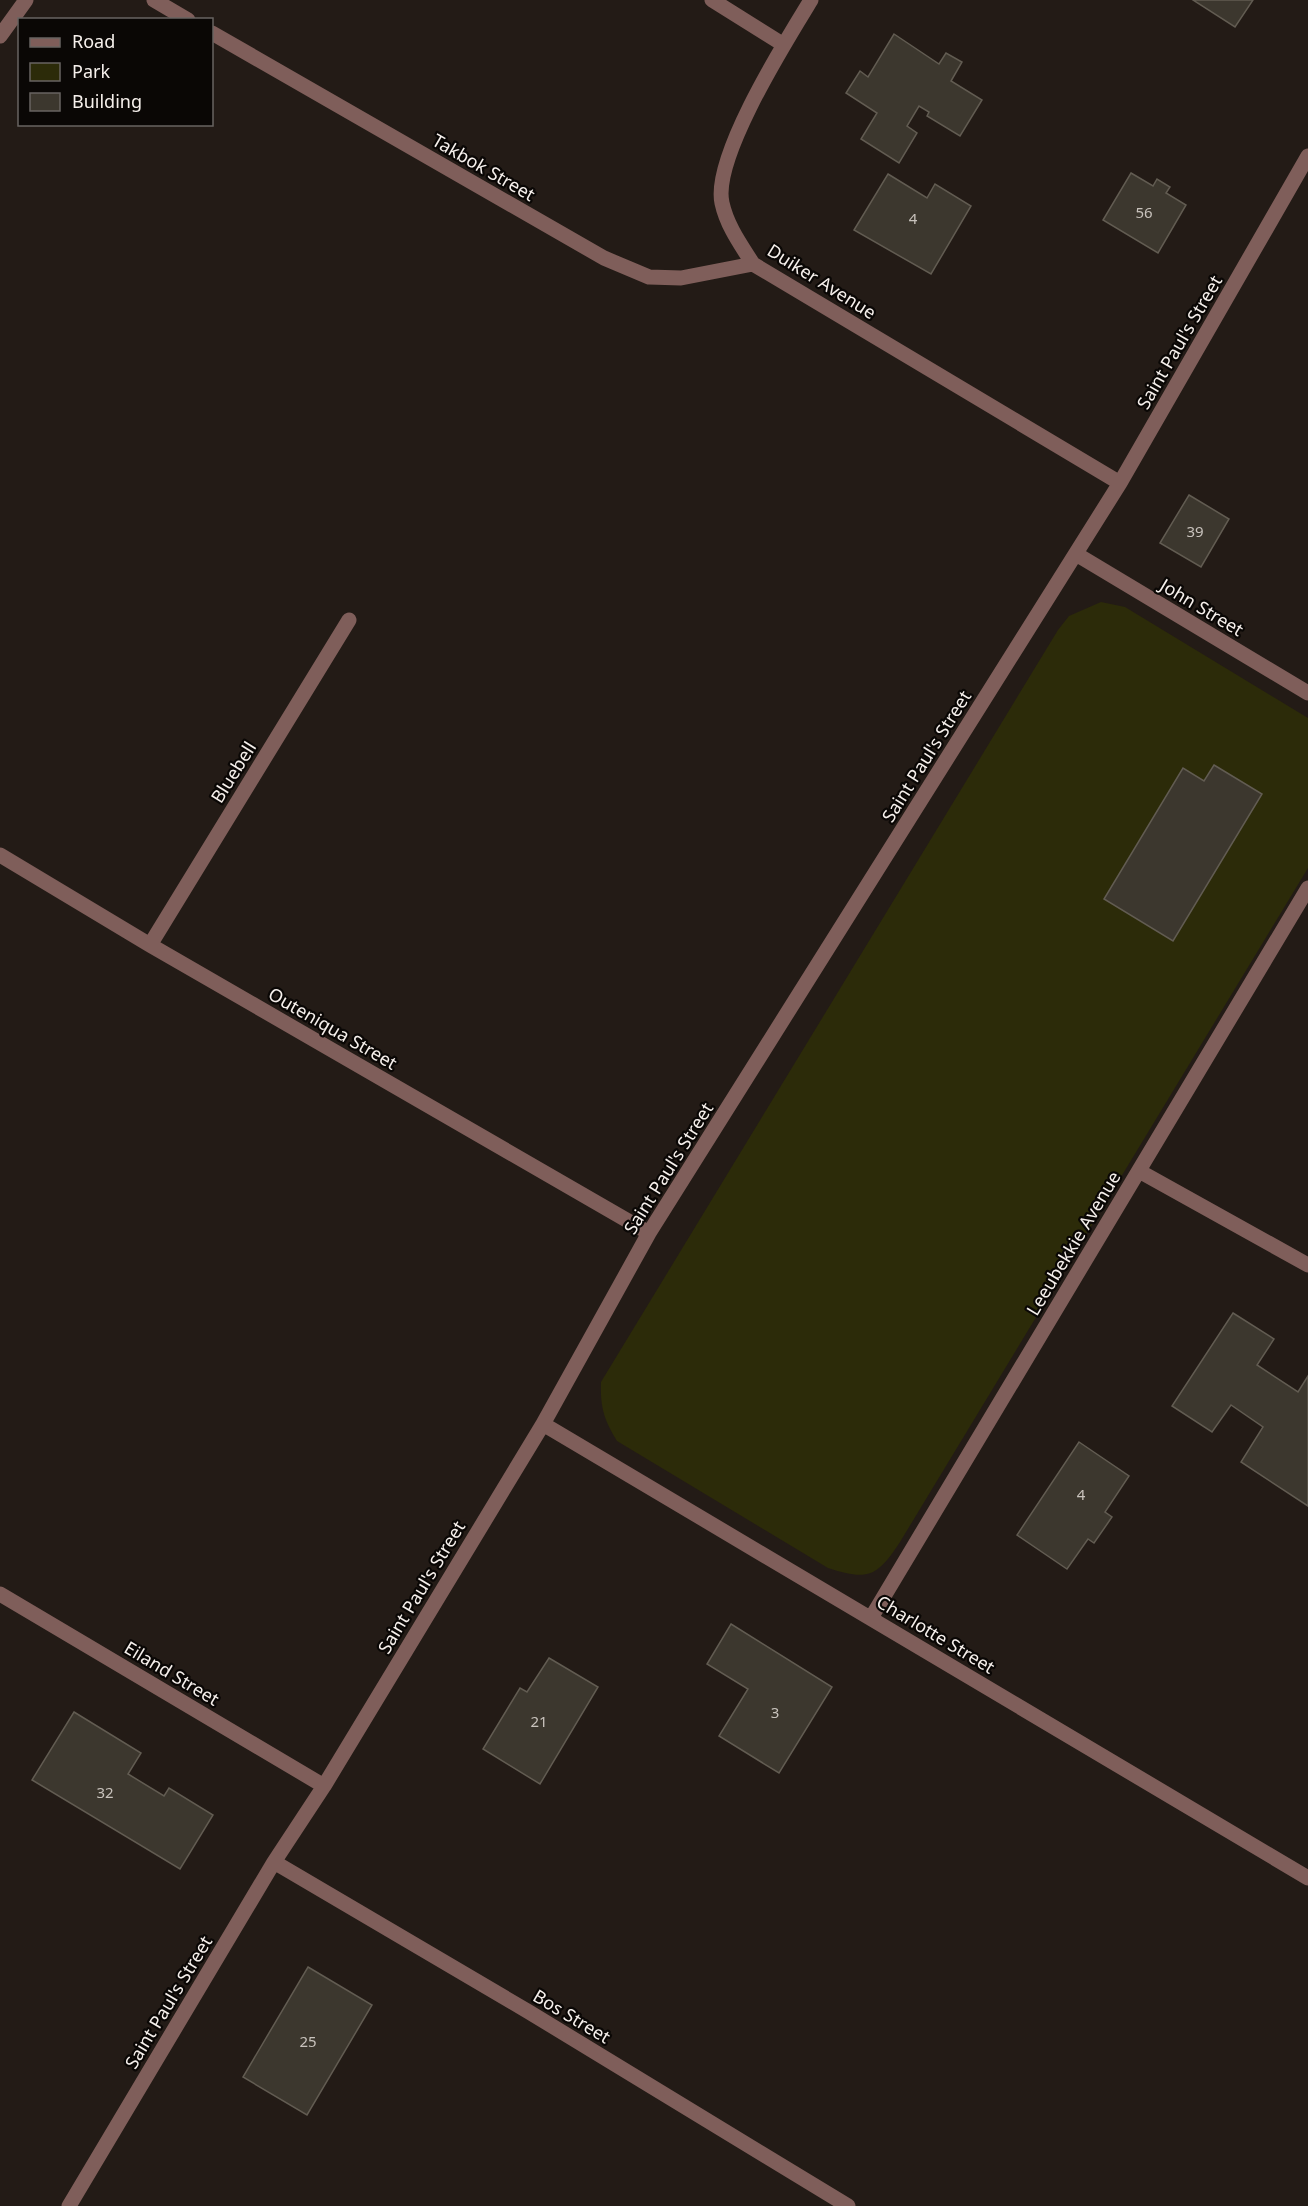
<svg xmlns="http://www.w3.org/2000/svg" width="1308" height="2206" viewBox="0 0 1308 2206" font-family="'Noto Sans',sans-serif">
	<rect width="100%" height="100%" fill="#231b16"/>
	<path fill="#2c2b09" d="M1101,602L1125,607L1308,718V868L900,1542C877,1577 868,1581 828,1568L617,1441C604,1420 600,1407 601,1382L1058,630L1069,616Z"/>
	<path fill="#3c372e" stroke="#625c52" stroke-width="1.5" d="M1193,0H1253L1235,27Z
		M894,34L939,64L946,53L962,62L951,81L982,100L960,136L927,116L929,112L919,106L907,126L917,133L899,163L861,139L877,113L846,93L860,71L868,77Z
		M1131,173L1153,186L1157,179L1170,187L1166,193L1186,205L1158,253L1103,220Z
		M888,174L927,198L935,184L971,206L931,274L854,230Z
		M1189,495L1229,519L1201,567L1160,543Z
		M1214,765L1262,794L1173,941L1104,899L1183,768L1204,781Z
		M1233,1313L1274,1339L1257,1365L1298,1392L1308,1376V1506L1241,1462L1263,1427L1231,1405L1212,1432L1172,1406Z
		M1079,1442L1129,1476L1105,1512L1112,1517L1094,1543L1088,1539L1067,1569L1017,1535Z
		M731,1624L832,1687L779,1773L719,1736L748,1689L707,1664Z
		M549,1658L598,1687L540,1784L483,1749L520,1688L527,1692Z
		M74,1712L141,1753L128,1774L164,1796L169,1788L213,1815L180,1869L32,1780Z
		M308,1967L372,2005L307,2115L243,2077Z"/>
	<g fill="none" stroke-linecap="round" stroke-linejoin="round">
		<path stroke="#7f5e5a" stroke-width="15" d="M154,0L188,20
			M712,0L784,45
			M811,0C786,41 712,158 722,203C727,226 741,245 753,264L1120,483
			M212,33L604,258L649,277L681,278L753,264
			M0,36L26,0
			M1076,554L1308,693
			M0,855L150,945L649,1233
			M150,945L349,620
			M1139,1171L1308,1265
			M543,1424L1308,1878
			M0,1594L324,1786
			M871,1618L1308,888
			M274,1862L529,2012L848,2206
			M69,2206L274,1862L324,1786L543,1424L649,1233L1120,483L1308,156"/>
	</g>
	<g text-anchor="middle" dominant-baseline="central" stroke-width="4.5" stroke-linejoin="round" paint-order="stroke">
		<g font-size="15" fill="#c8c2bc">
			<text x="1144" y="212">56</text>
			<text x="913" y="218">4</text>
			<text x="1195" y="531">39</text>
			<text x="1081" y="1494">4</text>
			<text x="775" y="1712">3</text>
			<text x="539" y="1721">21</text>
			<text x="105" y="1792">32</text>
			<text x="308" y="2041">25</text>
		</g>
		<g font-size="18" fill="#f6f0ec" stroke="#0a0705">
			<text transform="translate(484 167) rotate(30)">Takbok Street</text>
			<text transform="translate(822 281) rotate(32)">Duiker Avenue</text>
			<text transform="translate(1179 342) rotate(-60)">Saint Paul's Street</text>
			<text transform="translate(1202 607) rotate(31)">John Street</text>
			<text transform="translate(926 756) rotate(-58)">Saint Paul's Street</text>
			<text transform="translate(233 772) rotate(-58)">Bluebell</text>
			<text transform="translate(333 1028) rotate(30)">Outeniqua Street</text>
			<text transform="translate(668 1168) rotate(-58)">Saint Paul's Street</text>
			<text transform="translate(1073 1243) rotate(-59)">Leeubekkie Avenue</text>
			<text transform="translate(421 1587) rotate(-59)">Saint Paul's Street</text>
			<text transform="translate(936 1634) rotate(31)">Charlotte Street</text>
			<text transform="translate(172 1673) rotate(31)">Eiland Street</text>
			<text transform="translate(168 2002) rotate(-59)">Saint Paul's Street</text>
			<text transform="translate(572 2016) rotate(31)">Bos Street</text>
		</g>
	</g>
	<rect x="18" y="18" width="195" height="108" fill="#0a0705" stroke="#686461" stroke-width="1.5"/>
	<rect x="30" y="38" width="30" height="9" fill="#7f5e5a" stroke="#686461" stroke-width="1.5"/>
	<text x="72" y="48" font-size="18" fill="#f6f0ec">Road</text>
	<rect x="30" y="63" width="30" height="18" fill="#2c2b09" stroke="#686461" stroke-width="1.5"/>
	<text x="72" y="78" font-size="18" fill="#f6f0ec">Park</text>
	<rect x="30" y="93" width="30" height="18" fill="#3c372e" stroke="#686461" stroke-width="1.5"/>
	<text x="72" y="108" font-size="18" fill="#f6f0ec">Building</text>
</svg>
